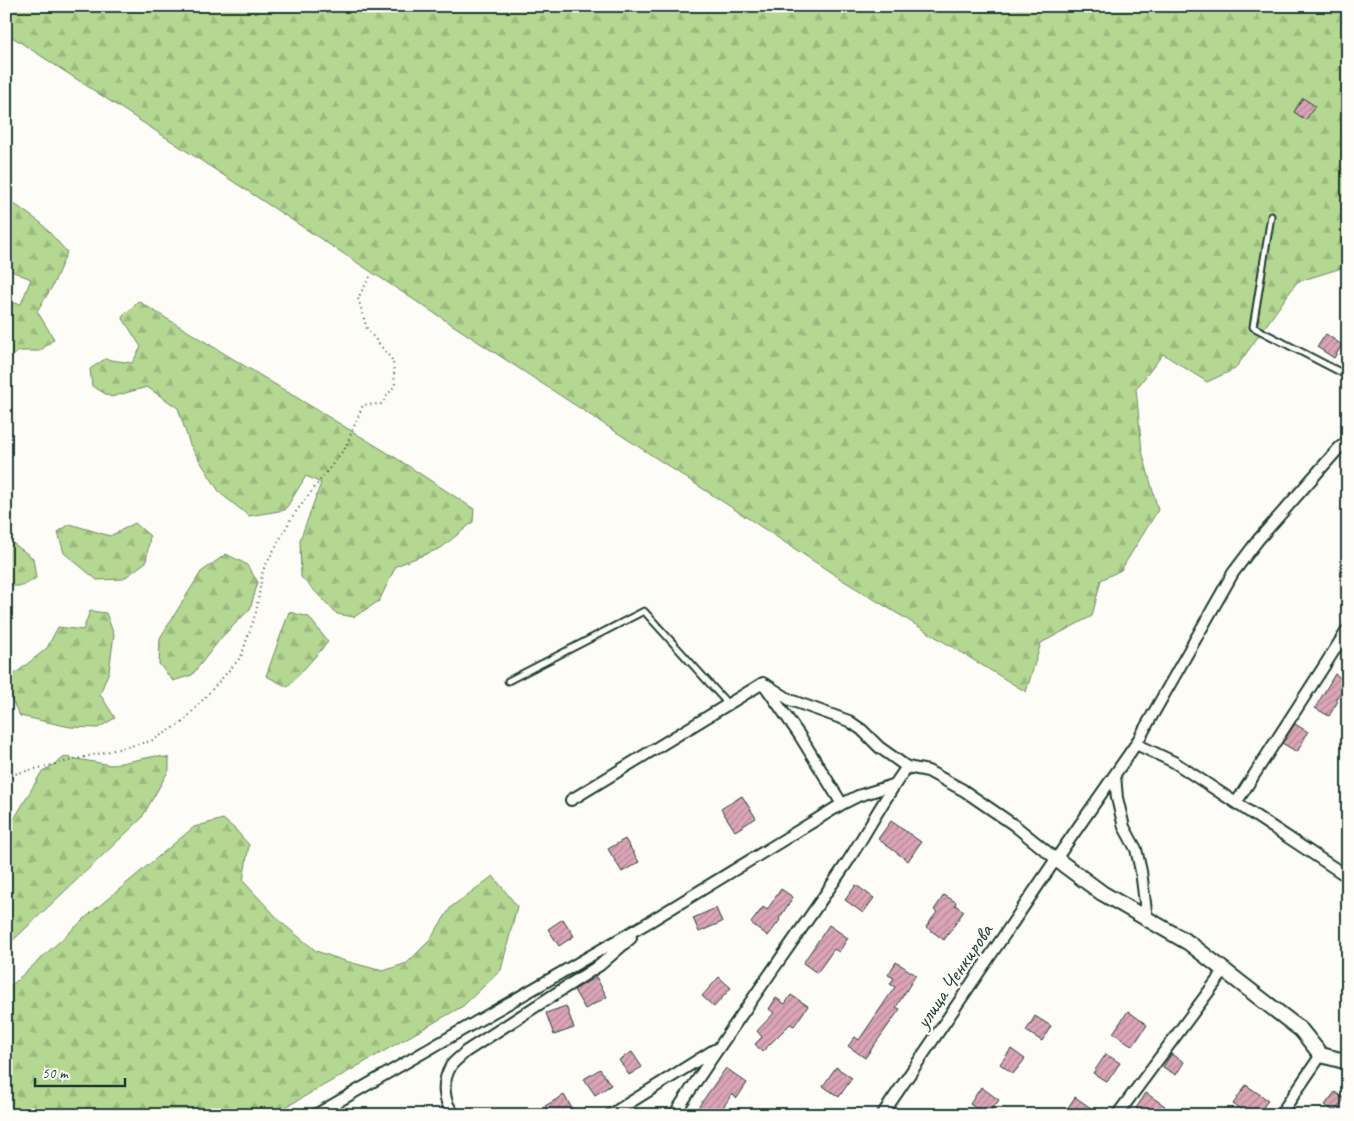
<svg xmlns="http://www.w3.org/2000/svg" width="1354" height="1121" viewBox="0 0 1354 1121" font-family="Caveat,sans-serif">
	<defs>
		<pattern id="forest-firs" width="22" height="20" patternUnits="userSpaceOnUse" patternTransform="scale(1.25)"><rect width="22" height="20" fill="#b4d791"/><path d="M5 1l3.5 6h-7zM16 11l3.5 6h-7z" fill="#9ab97e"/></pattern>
		<pattern id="building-hatch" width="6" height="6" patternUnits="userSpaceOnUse" patternTransform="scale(1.25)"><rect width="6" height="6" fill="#dca5b7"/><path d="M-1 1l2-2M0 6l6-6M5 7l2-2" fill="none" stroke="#b28896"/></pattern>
	</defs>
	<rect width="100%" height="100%" fill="#fdfcf7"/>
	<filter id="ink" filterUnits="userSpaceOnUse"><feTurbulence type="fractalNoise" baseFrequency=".02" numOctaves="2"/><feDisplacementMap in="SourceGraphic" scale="10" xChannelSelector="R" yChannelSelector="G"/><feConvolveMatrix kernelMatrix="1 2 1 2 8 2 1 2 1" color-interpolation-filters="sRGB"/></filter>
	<g filter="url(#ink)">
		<path fill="url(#forest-firs)" stroke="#6a8a62" d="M6,6H1348V266L1297,282L1235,369L1207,382L1163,354L1136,389L1142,451L1158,510L1121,570L1101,580L1092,616L1041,643L1026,692L844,581L6,33Z
			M6,198L41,223L67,252L52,287L37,311L54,339L40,351H19L6,362V302L21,304L31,279L6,269Z
			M138,301L396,458L474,509L473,522L441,548L396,566L379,601L354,617L337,614L301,577L300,540L321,483L306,476L285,510L249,516L220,493L190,445L178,408L147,387L111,397L92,386L90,369L105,359L132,363L141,347L122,317Z
			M135,523L150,536L146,562L123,579L97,580L64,553L58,532L70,524L110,536Z
			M6,538L33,558L36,578L23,586H6Z
			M226,554L246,564L258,582L250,609L221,638L192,675L173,681L159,664L160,638L201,572Z
			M90,611L106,613L114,635L109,671L100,694L115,718L98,728L70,727L20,716L9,695L11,677L47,648L58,627L83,630Z
			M289,612L309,617L328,642L288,687L266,676Z
			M156,756L169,758V770L141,819L6,947V833L41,773L65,757L111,765Z
			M223,819L235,829L249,845L243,881L282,923L316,951L345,961L383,971L407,963L429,941L451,907L493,876L517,906L501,970L463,1006L272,1115H6V990L92,912L194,827Z"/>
		<path fill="url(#building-hatch)" stroke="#1f3d34" d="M1303,98L1315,106L1306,120L1294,112Z
			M1326,334L1342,345L1334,358L1317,347Z
			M1335,674L1348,683L1335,700L1338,701L1329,716L1315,708Z
			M1295,724L1308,732L1297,752L1282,743Z
			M742,796L756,818L735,831L721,809Z
			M891,821L921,842L908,861L878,839Z
			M625,839L639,862L622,872L608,849Z
			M856,885L874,898L863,913L845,900Z
			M781,889L793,897L779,919L780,920L768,936L751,923L763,907L767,910Z
			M944,895L956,902L955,905L964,911L944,940L926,927L937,912L934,910Z
			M716,908L722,922L699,932L693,918Z
			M563,919L574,936L559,946L548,929Z
			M829,925L848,938L839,952L834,949L817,973L803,963Z
			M896,962L916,975L896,1007L900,1009L865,1058L848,1046L855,1037L859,1040L895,987L890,984L894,978L888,975Z
			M596,977L607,997L585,1009L574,990Z
			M719,977L731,988L714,1007L702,996Z
			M791,995L808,1006L794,1026L790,1024L762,1052L755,1044L762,1037L757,1031L774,1013L769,1009L776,998L785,1004Z
			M566,1006L574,1028L554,1035L546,1013Z
			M1128,1011L1147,1025L1133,1046L1113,1033Z
			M1035,1016L1051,1026L1042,1041L1026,1031Z
			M1011,1049L1025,1059L1013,1074L1000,1064Z
			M632,1052L642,1067L629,1075L619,1060Z
			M1106,1054L1120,1063L1107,1082L1093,1073Z
			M1171,1054L1184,1062L1176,1075L1163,1067Z
			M836,1067L852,1078L839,1097L823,1086Z
			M726,1068L747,1083L737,1098L732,1094L718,1115H705L697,1109Z
			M600,1069L611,1085L595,1095L584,1079Z
			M1246,1085L1268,1100L1258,1115H1249L1233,1104Z
			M981,1087L999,1100L988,1115H985L970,1104Z
			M1335,1092L1344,1099L1335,1112L1325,1105Z
			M1146,1093L1165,1106L1159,1115H1146L1136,1108Z
			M564,1095L573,1110L564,1115H550L545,1106Z
			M1075,1097L1091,1108L1087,1115H1063Z"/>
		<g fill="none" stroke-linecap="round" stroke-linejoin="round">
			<defs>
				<path id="lane" d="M1271,216L1253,327L1348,376
					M508,681L644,611L728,704"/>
				<path id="street" d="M767,685L790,700L849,721L862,730L879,747L907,767L928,771L963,790L1014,825L1056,859
					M1136,744L1174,762L1348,877
					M1115,775L1117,798L1124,827L1136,849L1141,871L1147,919
					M571,800L763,683L800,736L842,804
					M1236,803L1348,629
					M315,1115L649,922L842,804L858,796L893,785
					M455,1115C442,1102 442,1081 451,1066C454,1061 461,1057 465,1052L600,965L631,938
					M610,1115L714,1050
					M674,1115C729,1030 789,948 846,864C867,832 884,798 907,767
					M882,1115L1056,859L1136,744L1233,573L1258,540L1339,448L1348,441
					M1117,1115L1224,971
					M1280,1115L1321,1055"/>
				<path id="secondary" d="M1056,859L1102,893L1189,943L1301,1030L1321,1055L1348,1062"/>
			</defs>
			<use href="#lane" stroke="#1f3d34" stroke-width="9"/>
			<use href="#street" stroke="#1f3d34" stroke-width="14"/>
			<use href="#secondary" stroke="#1f3d34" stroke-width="18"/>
			<path stroke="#1f3d34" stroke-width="2" stroke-dasharray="1 4" stroke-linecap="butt" d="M6,776L151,741L182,723L241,657L256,612L263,570L292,517L345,448L363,405L381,404L395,385L393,361L367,329L358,298L371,275"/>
			<use href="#lane" stroke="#fdfcf7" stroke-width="5"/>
			<use href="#street" stroke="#fdfcf7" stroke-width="10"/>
			<use href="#secondary" stroke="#fdfcf7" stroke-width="14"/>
		</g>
	</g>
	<g text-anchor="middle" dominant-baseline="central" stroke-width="5" stroke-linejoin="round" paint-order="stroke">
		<g font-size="21" fill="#1f3d34" stroke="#fdfcf7">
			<text transform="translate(954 976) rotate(-56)">улица Ченкирова</text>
		</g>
	</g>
	<rect width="1354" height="1121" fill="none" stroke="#fdfcf7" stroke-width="25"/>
	<rect x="12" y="12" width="1329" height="1096" fill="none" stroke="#1f3d34" stroke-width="2" filter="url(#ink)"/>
	<path d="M35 1078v8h90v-8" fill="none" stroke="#1f3d34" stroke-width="2.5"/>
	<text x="42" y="1078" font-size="15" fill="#1f3d34" stroke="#fdfcf7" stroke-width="4" paint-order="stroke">50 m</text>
</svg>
